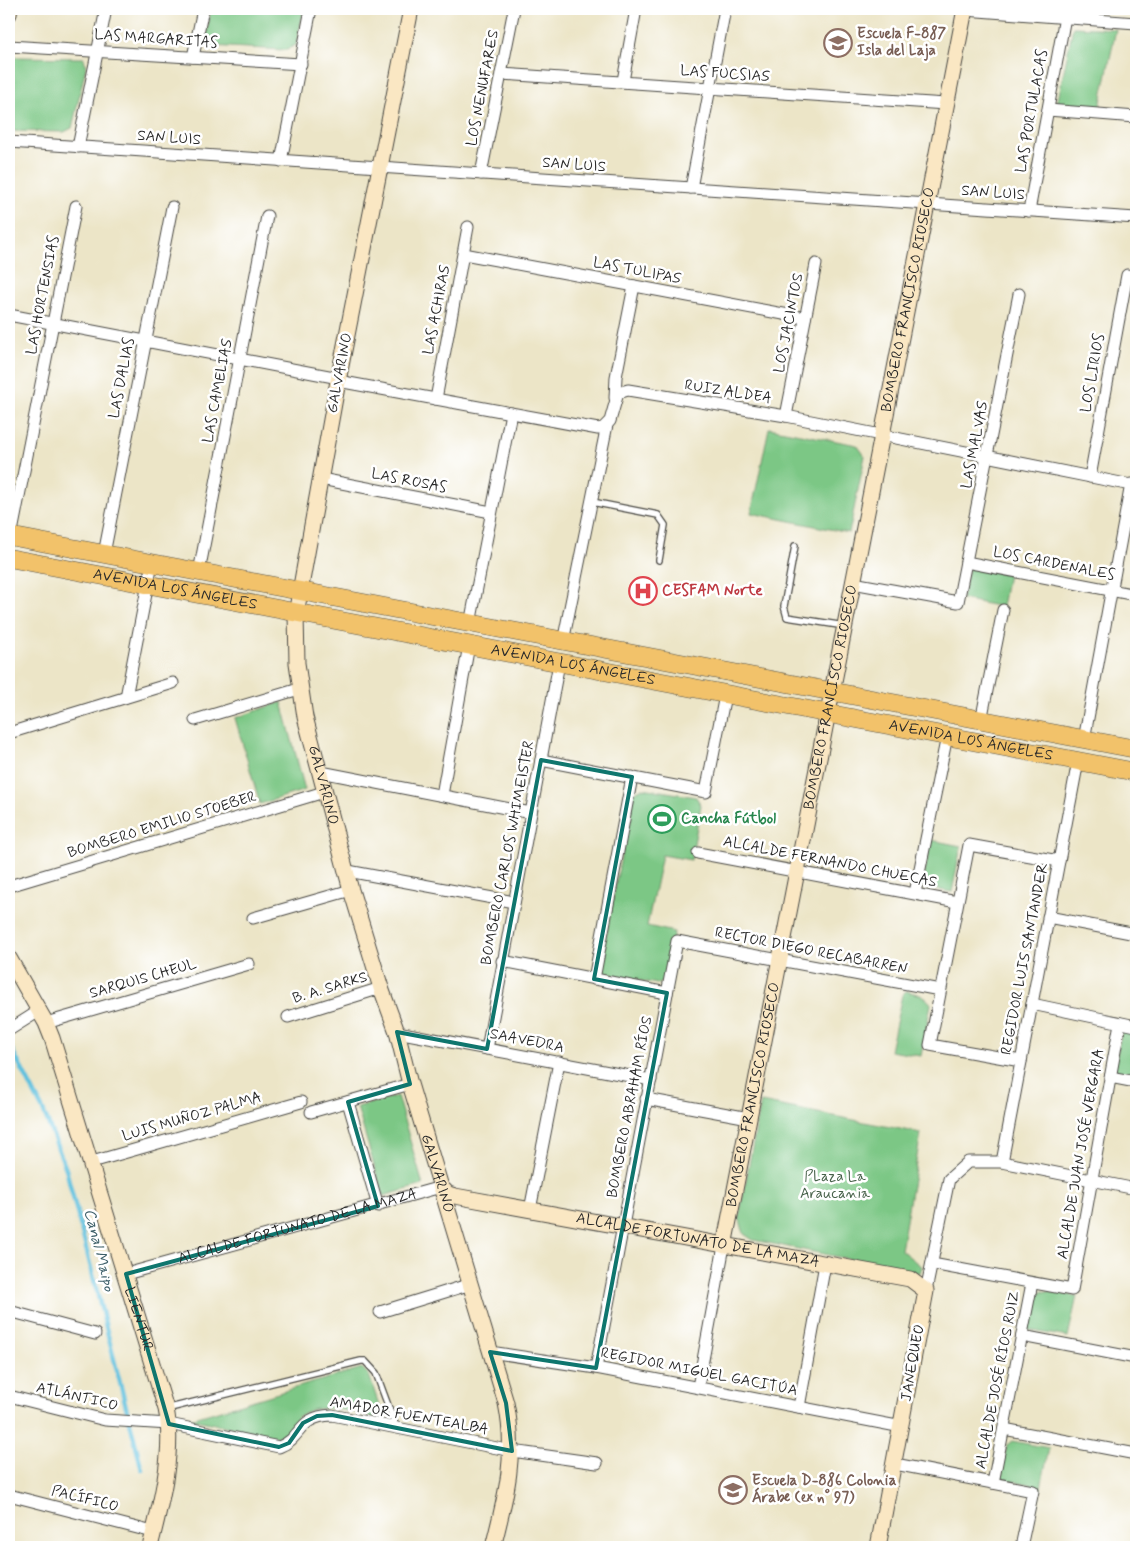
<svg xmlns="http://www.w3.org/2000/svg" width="1145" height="1556" viewBox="0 0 1145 1556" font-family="Mynerve,sans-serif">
	<rect width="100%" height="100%" fill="#fff"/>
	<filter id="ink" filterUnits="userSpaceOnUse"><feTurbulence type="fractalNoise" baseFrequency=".02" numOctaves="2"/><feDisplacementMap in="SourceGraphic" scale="10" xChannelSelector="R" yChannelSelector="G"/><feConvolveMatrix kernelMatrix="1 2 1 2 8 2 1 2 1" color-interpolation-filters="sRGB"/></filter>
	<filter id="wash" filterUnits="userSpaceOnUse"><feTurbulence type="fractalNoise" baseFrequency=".0096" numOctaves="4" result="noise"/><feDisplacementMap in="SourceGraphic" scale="20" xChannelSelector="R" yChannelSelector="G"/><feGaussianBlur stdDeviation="1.12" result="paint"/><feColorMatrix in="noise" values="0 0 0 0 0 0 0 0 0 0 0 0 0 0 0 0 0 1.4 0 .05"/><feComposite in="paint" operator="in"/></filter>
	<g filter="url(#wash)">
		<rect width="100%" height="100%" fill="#ece5c7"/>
		<path fill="#7cc785" stroke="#547958" d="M211,9H304L296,45L285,50L210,46L206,37Z
			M1073,27L1116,29L1100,107L1057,104Z
			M15,57L84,58L86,67L72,128L64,132L9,131V68Z
			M769,428L857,445L865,456L849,533L751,513Z
			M969,567L1008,574L1002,607L962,599Z
			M282,702L305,790L260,804L235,718Z
			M643,788L696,797L701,805L691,860L662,855L647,926L674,932L666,978L657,984L607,974L600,968L633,793Z
			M931,840L961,846L952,892L922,887Z
			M906,991C917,994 925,995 931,1004L921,1056L890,1051L902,995Z
			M1128,1030L1136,1032V1078L1119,1074L1114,1068L1121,1034Z
			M397,1096L423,1185L383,1196L357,1107Z
			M761,1102L921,1133L901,1250L922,1267L920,1273L753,1240L744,1234L739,1217Z
			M1042,1291L1077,1296L1068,1337L1028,1330L1035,1296Z
			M362,1368L369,1375L384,1420C360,1415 321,1399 299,1416C290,1424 290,1433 277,1437L191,1419Z
			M1012,1441L1049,1448L1040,1492L1030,1484L1000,1479L1007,1445Z"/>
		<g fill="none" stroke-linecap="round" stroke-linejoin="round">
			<path stroke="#60c1de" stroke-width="4.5" d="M9,1044L43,1110L66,1169L142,1470"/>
		</g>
	</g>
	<g filter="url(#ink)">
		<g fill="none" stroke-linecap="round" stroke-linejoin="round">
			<defs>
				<path id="lane" d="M592,502L658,515L665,525L659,560
					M795,546L784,606L787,617L845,626
					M166,1409L361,1361H365L376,1373L396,1427"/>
				<g id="street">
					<path d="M965,10L1136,23"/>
					<path d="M9,46L301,64"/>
					<path d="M193,57L203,9"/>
					<path d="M501,74L946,104"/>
					<path d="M623,81L636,9"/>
					<path d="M1048,110L1136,117"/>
					<path d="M9,142L1136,218"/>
					<path d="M78,147L106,9"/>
					<path d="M281,161L311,9"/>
					<path d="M481,174L514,9"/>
					<path d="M691,188L725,9"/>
					<path d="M1029,211L1065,17"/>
					<path d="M464,254L805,318"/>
					<path d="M9,315L339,378"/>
					<path d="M338,381L598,429L603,428L610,421L618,393L628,390L786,416L1136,486"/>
					<path d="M615,398L616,377L634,286"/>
					<path d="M436,399L468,227"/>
					<path d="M786,416L816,264"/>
					<path d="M1090,477L1127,275"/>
					<path d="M321,479L491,512"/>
					<path d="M11,537L76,206"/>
					<path d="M104,554L172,207"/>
					<path d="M966,562L1136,595"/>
					<path d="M199,572L267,216"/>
					<path d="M853,583L958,602L1019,294"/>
					<path d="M470,624L511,413"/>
					<path d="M563,642L607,425"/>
					<path d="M126,697L152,563"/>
					<path d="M195,720L299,689"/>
					<path d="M981,721L1003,610"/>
					<path d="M9,733L173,683"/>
					<path d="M1084,740L1131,484"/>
					<path d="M541,760L706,792L725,695"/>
					<path d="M321,772L531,813"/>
					<path d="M442,795L469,645"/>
					<path d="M698,853L957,902"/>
					<path d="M348,871L514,902"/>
					<path d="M9,886L324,792"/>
					<path d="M915,893L947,736"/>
					<path d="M1048,917L1136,934"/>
					<path d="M253,918L351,890"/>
					<path d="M502,961L667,993"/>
					<path d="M594,979L632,777"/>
					<path d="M1032,1004L1136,1026"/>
					<path d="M288,1017L381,988"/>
					<path d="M46,1023L249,964"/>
					<path d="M9,1030L39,1011"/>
					<path d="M397,1032L651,1080"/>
					<path d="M487,1049L559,663"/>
					<path d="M1021,1061L930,1045L969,845L1059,861"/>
					<path d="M1110,1077L1136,1082"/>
					<path d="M646,1099L749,1118"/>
					<path d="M348,1102L378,1206"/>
					<path d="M311,1112L410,1084"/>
					<path d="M92,1162L301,1102"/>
					<path d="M1002,1162L1078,761"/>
					<path d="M530,1210L559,1062"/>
					<path d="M932,1264L1072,1290L1120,1023"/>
					<path id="s1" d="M126,1274L441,1187"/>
					<path d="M926,1291L949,1179L968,1162H1002L1136,1189"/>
					<path d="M9,1311L95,1334"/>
					<path d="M380,1312L471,1284"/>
					<path d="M1022,1336L1136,1358"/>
					<path d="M490,1352L596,1368L902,1427"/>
					<path d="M596,1368L677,941L940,990"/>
					<path d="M698,1387L724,1246"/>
					<path d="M9,1396L105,1420L169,1424L279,1447C304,1437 296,1417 332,1415L512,1451L597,1463"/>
					<path d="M799,1407L825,1264"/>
					<path d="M1004,1429L1136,1454"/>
					<path d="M895,1464L1033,1491L1021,1547"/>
					<path d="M993,1483L1032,1283"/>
					<path d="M9,1495L153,1532"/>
				</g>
				<g id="secondary">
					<path id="s2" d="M411,9L338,381L296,614L297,663L305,717L351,890L381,988L397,1032L410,1084L506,1403C517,1456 506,1496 493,1547"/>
					<path d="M9,14L10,9"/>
					<path id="s3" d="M9,958L46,1023L52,1038L166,1409C175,1452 160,1506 150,1547"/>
					<path id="s4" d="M441,1187L448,1194L455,1196L910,1279L926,1291L878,1547"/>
					<path id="s5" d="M724,1246L965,9"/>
				</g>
				<g id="primary">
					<path d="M9,536L1136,749"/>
					<path id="s6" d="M9,558L1136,772"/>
				</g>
			</defs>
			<use href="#lane" stroke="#484742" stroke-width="8"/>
			<use href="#street" stroke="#484742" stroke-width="13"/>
			<use href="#secondary" stroke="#484742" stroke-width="17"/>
			<use href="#primary" stroke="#484742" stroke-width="19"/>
			<use href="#lane" stroke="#fff" stroke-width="5.5"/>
			<use href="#street" stroke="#fff" stroke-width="11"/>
			<use href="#secondary" stroke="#fae7c3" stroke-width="15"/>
			<use href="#primary" stroke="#f2c26a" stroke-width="18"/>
		</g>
	</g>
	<path fill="none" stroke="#0f766e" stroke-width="4" stroke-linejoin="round" d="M541,760L632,777L594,979L667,993L596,1368L490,1352L506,1403L512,1451L332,1415L317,1416L303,1423L289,1443L279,1447L169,1424L126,1274L378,1206L348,1102L410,1084L397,1032L487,1049Z"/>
	<defs>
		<symbol id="school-ring" viewBox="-11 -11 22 22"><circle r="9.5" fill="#fff" stroke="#8d6e63" stroke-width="1.5"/><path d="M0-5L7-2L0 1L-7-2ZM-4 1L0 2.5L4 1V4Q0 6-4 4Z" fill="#8d6e63"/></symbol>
		<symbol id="hospital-ring" viewBox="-11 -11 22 22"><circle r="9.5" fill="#fff" stroke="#e0444e" stroke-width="1.5"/><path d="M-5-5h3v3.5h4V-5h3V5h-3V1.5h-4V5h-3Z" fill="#e0444e"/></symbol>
		<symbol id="stadium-ring" viewBox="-11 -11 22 22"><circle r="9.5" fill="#fff" stroke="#2e9e5b" stroke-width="1.5"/><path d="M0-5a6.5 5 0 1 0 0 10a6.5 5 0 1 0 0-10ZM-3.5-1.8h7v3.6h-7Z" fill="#2e9e5b"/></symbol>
	</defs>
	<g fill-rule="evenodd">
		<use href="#school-ring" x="822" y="27" width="32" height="32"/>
		<use href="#hospital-ring" x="627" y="575" width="32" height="32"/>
		<use href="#stadium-ring" x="646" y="803" width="32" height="32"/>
		<use href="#school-ring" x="717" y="1474" width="32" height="32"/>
	</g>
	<g text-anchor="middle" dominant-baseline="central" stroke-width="5" stroke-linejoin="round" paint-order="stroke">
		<g font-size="15" font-weight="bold" fill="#785e54" stroke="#fff" text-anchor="start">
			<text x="857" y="34">Escuela F-887<tspan x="857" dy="17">Isla del Laja</tspan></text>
			<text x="752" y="1481">Escuela D-886 Colonia<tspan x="752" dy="17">Árabe (ex n° 97)</tspan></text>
		</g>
		<g font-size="15" fill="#2b2b2b" stroke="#fff">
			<text transform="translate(156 39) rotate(4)">LAS MARGARITAS</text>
			<text transform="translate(725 74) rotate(4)">LAS FUCSIAS</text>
			<text transform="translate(483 88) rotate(-79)">LOS NENUFARES</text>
			<text transform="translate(1032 111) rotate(-80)">LAS PORTULACAS</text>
			<text transform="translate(169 138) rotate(4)">SAN LUIS</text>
			<text transform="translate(574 165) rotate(4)">SAN LUIS</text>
			<text transform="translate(993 193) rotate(4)">SAN LUIS</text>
			<text transform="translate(637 271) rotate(11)">LAS TULIPAS</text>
			<text transform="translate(43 295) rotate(-79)">LAS HORTENSIAS</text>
			<text stroke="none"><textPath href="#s5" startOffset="964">BOMBERO FRANCISCO RIOSECO</textPath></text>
			<text transform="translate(437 310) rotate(-79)">LAS ACHIRAS</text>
			<text transform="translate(789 323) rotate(-79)">LOS JACINTOS</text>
			<text transform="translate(340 373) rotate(-79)">GALVARINO</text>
			<text transform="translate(1093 373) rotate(-80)">LOS LIRIOS</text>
			<text transform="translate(122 378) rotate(-79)">LAS DALIAS</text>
			<text transform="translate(218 391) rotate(-79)">LAS CAMELIAS</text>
			<text transform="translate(728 392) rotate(9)">RUIZ ALDEA</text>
			<text transform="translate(975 445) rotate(-79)">LAS MALVAS</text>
			<text transform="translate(409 481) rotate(11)">LAS ROSAS</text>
			<text transform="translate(1054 564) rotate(11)">LOS CARDENALES</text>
			<text stroke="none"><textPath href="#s6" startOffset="169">AVENIDA LOS ÁNGELES</textPath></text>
			<text stroke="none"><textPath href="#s6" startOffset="574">AVENIDA LOS ÁNGELES</textPath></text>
			<text stroke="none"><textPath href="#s5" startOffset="559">BOMBERO FRANCISCO RIOSECO</textPath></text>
			<text stroke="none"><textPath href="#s6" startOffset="979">AVENIDA LOS ÁNGELES</textPath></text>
			<text stroke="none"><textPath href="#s2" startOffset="790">GALVARINO</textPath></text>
			<text transform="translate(162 825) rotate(-17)">BOMBERO EMILIO STOEBER</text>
			<text transform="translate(508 853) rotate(-79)">BOMBERO CARLOS WHIMEISTER</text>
			<text transform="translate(830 862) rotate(11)">ALCALDE FERNANDO CHUECAS</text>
			<text transform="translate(811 951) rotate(11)">RECTOR DIEGO RECABARREN</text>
			<text transform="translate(1025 959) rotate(-79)">REGIDOR LUIS SANTANDER</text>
			<text transform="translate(143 979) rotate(-16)">SARQUIS CHEUL</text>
			<text transform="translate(330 988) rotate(-17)">B. A. SARKS</text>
			<text transform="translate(527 1041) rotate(11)">SAAVEDRA</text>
			<text stroke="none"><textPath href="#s5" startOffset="154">BOMBERO FRANCISCO RIOSECO</textPath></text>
			<text transform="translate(630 1107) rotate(-79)">BOMBERO ABRAHAM RÍOS</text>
			<text transform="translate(192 1117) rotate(-16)">LUIS MUÑOZ PALMA</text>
			<text transform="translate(1081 1154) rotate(-80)">ALCALDE JUAN JOSÉ VERGARA</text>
			<text stroke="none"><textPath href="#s2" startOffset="1195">GALVARINO</textPath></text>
			<text stroke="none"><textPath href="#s1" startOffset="178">ALCALDE FORTUNATO DE LA MAZA</textPath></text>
			<text stroke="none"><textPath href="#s4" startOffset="264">ALCALDE FORTUNATO DE LA MAZA</textPath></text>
			<text stroke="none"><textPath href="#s3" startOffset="385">LIENTUR</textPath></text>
			<text transform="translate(913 1363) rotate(-80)">JANEQUEO</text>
			<text transform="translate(699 1372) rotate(11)">REGIDOR MIGUEL GACITÚA</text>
			<text transform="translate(998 1380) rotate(-79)">ALCALDE JOSÉ RÍOS RUIZ</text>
			<text transform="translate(77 1397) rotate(13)">ATLÁNTICO</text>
			<text transform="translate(409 1416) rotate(10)">AMADOR FUENTEALBA</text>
			<text transform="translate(85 1499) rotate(14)">PACÍFICO</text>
		</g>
		<g font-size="15" font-weight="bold" fill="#be3a42" stroke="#fff" text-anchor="start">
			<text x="662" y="591">CESFAM Norte</text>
		</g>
		<g font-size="15" font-weight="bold" fill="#27864d" stroke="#fff" text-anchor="start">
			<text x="681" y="819">Cancha Fútbol</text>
		</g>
		<g font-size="15" fill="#47624a" stroke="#fff">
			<text x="835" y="1177">PLaza La<tspan x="835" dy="17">Araucania</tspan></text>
		</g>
		<g font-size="16" font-style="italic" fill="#3e606a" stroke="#fff">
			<text transform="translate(99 1250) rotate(76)">Canal Maipo</text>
		</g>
	</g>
	<rect width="1145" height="1556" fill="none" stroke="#fff" stroke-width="30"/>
</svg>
